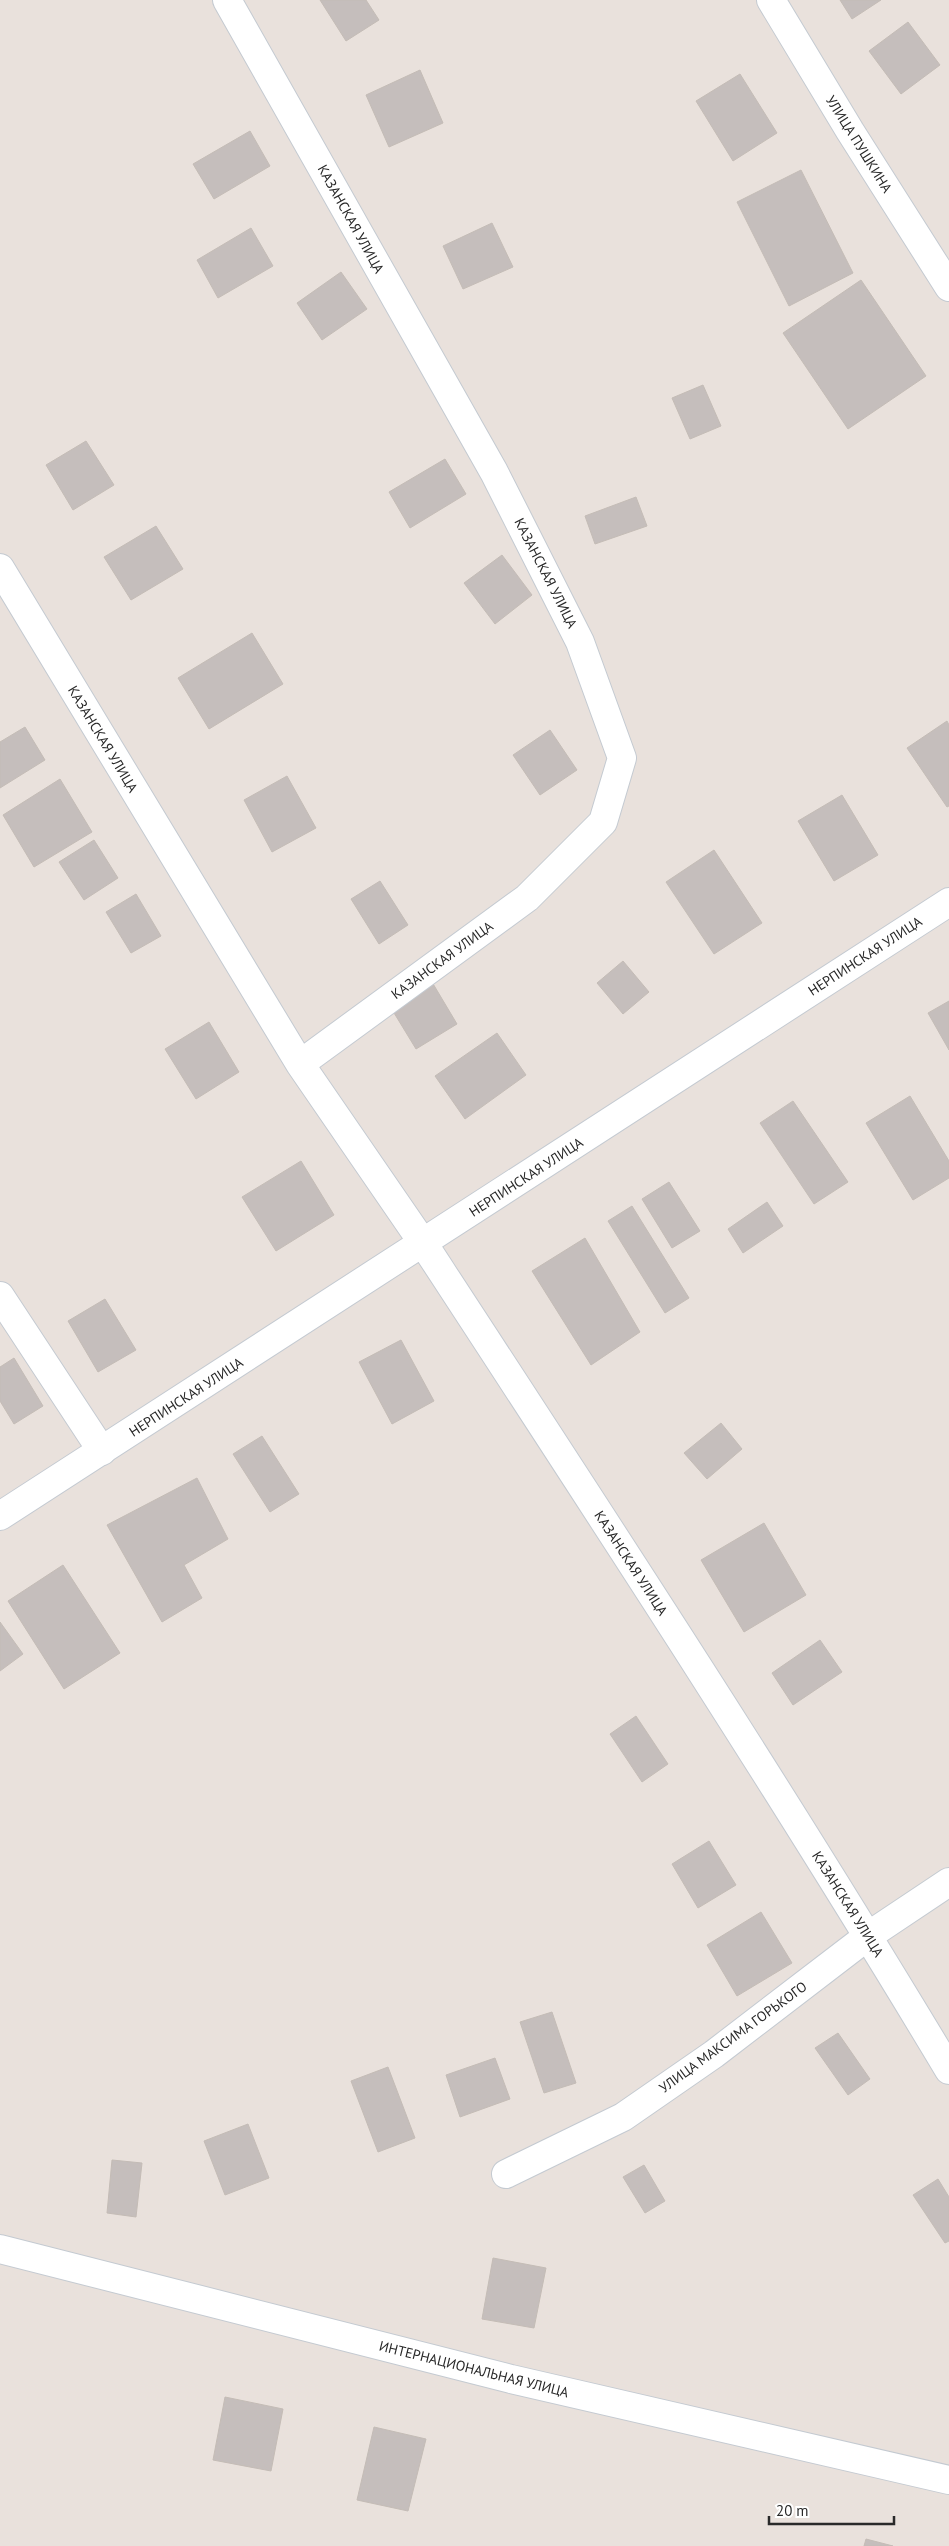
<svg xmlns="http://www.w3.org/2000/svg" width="949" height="2546" viewBox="0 0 949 2546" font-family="'PT Sans',sans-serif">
	<rect width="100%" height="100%" fill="#e9e1dc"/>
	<path fill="#c5bebc" stroke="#c4bcb6" d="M320,0H366L379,20L346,41Z
		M840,0H881L852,19Z
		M908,22L940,65L901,94L869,51Z
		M420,70L443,123L389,147L366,95Z
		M740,74L777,133L733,161L696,101Z
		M250,131L270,166L214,199L193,164Z
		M801,170L853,273L789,306L737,202Z
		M492,223L513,267L463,289L443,246Z
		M251,228L273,266L218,298L197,260Z
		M341,272L367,309L322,340L297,303Z
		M861,280L926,376L848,429L783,333Z
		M703,385L721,426L690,439L672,398Z
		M86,441L114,485L73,510L46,465Z
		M445,459L466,494L410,528L389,492Z
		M636,497L647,526L595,544L585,516Z
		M156,526L183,569L131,600L104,557Z
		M502,555L532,595L495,624L464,583Z
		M252,633L283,684L209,729L178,678Z
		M947,721L949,725V806L947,807L907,748Z
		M25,727L45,760L0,788V742Z
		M550,730L577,770L540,795L513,755Z
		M287,776L316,828L272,852L244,800Z
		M60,779L92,832L34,867L3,815Z
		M842,795L878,855L834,881L798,821Z
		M94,840L118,878L84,900L59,862Z
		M714,850L762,923L714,954L666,882Z
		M380,881L408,925L379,944L351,899Z
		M136,894L161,936L131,953L106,912Z
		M623,961L649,992L623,1014L597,983Z
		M429,977L457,1024L416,1049L388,1003Z
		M949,1001V1050L928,1013Z
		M209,1022L239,1072L196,1099L165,1049Z
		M497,1033L526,1075L465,1119L435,1076Z
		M910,1096L949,1161V1178L913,1200L866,1123Z
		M793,1101L848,1182L814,1204L760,1123Z
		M301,1161L334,1215L276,1251L242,1197Z
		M669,1182L700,1231L672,1248L642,1199Z
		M767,1202L783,1226L743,1253L728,1229Z
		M632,1206L689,1298L665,1313L608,1221Z
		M585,1238L640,1332L591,1365L532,1271Z
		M105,1299L136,1350L98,1372L68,1321Z
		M401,1340L434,1401L392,1424L359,1362Z
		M14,1358L43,1406L14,1424L0,1401V1367Z
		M721,1423L742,1449L707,1479L684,1453Z
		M262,1436L299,1494L270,1512L233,1454Z
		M197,1478L228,1539L184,1565L202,1598L162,1622L107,1525Z
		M764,1523L806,1595L744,1632L701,1560Z
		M63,1565L120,1653L64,1689L8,1601Z
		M0,1622L23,1654L0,1671Z
		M820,1640L842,1672L793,1705L772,1673Z
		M636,1716L668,1764L642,1782L610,1734Z
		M709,1841L736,1885L698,1908L672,1864Z
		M761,1912L792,1963L737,1996L707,1945Z
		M552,2012L576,2083L544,2093L520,2022Z
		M838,2033L870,2079L848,2095L815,2048Z
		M495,2058L510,2099L460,2117L446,2075Z
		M388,2067L415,2138L378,2152L351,2081Z
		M248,2124L269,2178L225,2195L204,2141Z
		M112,2160L142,2163L136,2217L107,2213Z
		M644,2165L665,2201L645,2213L623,2177Z
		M938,2179L949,2197V2241L945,2243L913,2195Z
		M493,2258L546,2268L534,2328L482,2319Z
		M225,2397L283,2409L271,2471L213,2460Z
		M374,2427L426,2439L408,2511L357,2500Z
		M866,2539L893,2546H864Z"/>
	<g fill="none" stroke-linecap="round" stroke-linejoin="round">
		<defs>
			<path id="street" d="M227,0L494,472L580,642L622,758L603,822L527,898L300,1064
				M771,0L850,131L949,287
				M0,568L300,1064L423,1243
				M0,1296L102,1451
				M506,2174L623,2117L714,2054L868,1936L949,1882
				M0,2249L511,2379L949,2480"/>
			<path id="secondary" d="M423,1243C602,1517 781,1790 949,2070
				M0,1516L949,902"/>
		</defs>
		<use href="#street" stroke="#c4cad1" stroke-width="30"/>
		<use href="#secondary" stroke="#c4cad1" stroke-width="30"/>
		<use href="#street" stroke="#fff" stroke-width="28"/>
		<use href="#secondary" stroke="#fff" stroke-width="28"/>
	</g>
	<g text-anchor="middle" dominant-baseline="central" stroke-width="4.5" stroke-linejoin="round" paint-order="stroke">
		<g font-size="14" fill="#292929" stroke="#fff">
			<text transform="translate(859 144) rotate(58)">УЛИЦА ПУШКИНА</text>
			<text transform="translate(351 219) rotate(61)">КАЗАНСКАЯ УЛИЦА</text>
			<text transform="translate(546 573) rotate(63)">КАЗАНСКАЯ УЛИЦА</text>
			<text transform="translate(103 739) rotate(59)">КАЗАНСКАЯ УЛИЦА</text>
			<text transform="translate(865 956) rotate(-33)">НЕРПИНСКАЯ УЛИЦА</text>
			<text transform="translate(442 960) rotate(-36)">КАЗАНСКАЯ УЛИЦА</text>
			<text transform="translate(526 1177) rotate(-33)">НЕРПИНСКАЯ УЛИЦА</text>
			<text transform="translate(186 1397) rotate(-33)">НЕРПИНСКАЯ УЛИЦА</text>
			<text transform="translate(631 1563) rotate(57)">КАЗАНСКАЯ УЛИЦА</text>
			<text transform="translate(848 1904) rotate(58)">КАЗАНСКАЯ УЛИЦА</text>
			<text transform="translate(733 2037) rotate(-36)">УЛИЦА МАКСИМА ГОРЬКОГО</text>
			<text transform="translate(474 2369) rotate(14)">ИНТЕРНАЦИОНАЛЬНАЯ УЛИЦА</text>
		</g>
	</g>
	<path d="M769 2516v8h125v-8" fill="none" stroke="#292929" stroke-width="2.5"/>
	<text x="776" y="2516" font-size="15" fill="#292929" stroke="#ffffff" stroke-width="4" paint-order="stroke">20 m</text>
</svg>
